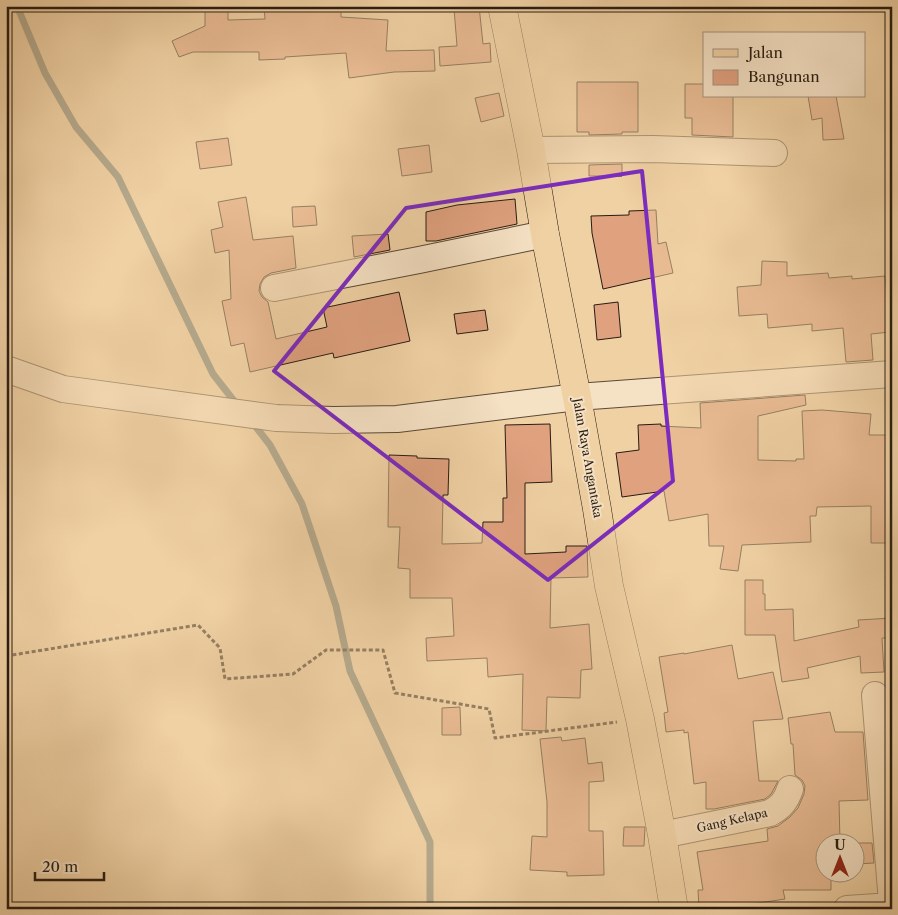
<svg xmlns="http://www.w3.org/2000/svg" width="898" height="915" viewBox="0 0 898 915" font-family="'Libre Caslon Text',serif">
	<rect width="100%" height="100%" fill="#f0d1a4"/>
	<filter id="stains"><feTurbulence type="fractalNoise" baseFrequency=".004" numOctaves="4"/><feColorMatrix values="0 0 0 0 .2 0 0 0 0 .09 0 0 0 0 .02 0 0 0 .5 -.17"/></filter>
	<radialGradient id="worn" r=".72"><stop offset=".6" stop-color="#630" stop-opacity="0"/><stop offset="1" stop-color="#630" stop-opacity=".3"/></radialGradient>
	<g fill="none" stroke-linecap="round" stroke-linejoin="round">
		<path stroke="#6d786f" stroke-width="7" d="M17,6L45,73L76,127L118,177L213,374L238,406
			M252,422L270,445L302,504L336,606L350,671L430,842V909"/>
	</g>
	<path fill="#e0a17f" stroke="#281c12" d="M264,6H341V17L388,20L386,51L434,50L435,71L394,72L349,78L346,53L285,57V59L259,60V52H193L179,57L172,41L205,26V8H228V20L265,19Z
		M479,6L483,44L490,43L491,62L440,66L439,47L457,46L454,8Z
		M577,82H638V132H622V134L589,135V132H577Z
		M685,84H704V96H733V137L692,135V118H685Z
		M499,93L504,116L481,122L475,98Z
		M808,96H836L844,139L823,140L822,118L812,120Z
		M228,138L232,165L200,169L196,142Z
		M429,145L432,172L402,176L398,149Z
		M622,164V176H589V165Z
		M246,197L253,240L293,236L296,268L271,273L264,277L260,284L259,291L262,297L268,302L276,339L327,327L323,308L399,292L410,341L334,358L333,353L250,372L244,343L231,346L222,301L231,299L229,250L215,253L211,230L223,227L218,202Z
		M515,199L517,224L436,241H426V212L457,205Z
		M315,206L317,225L293,227L292,207Z
		M656,210L658,244L666,242L673,273L603,289L592,233L591,216L629,215V211Z
		M388,234L390,250L354,257L352,236Z
		M762,261L787,262V276L828,273L829,278L852,276V279L885,276L890,332L871,334L873,360L846,362L843,328L812,331V324L768,328L767,314L739,316L737,287L761,285Z
		M618,302L621,337L597,340L594,305Z
		M485,310L488,330L457,334L454,314Z
		M805,395L806,405L758,416V460L796,461V459H804L802,411L822,410L871,414L869,435H892V543H871V506L817,507L816,516H810L811,542L742,545L738,571L720,569L724,546H709L708,514L669,521L664,491L622,497L616,453L639,450L638,425L661,424V426L701,428L700,403Z
		M550,424L552,482L525,483V554L566,552V546H587L588,577L551,578L550,628L589,624L592,669L581,670L580,698L547,697L546,731L522,730L523,674L488,677L487,658L427,661L426,638L454,636L452,598H410V569L398,568L400,527H388L389,455L417,456V458L449,459L448,495H443L442,544L482,543L483,522H503V498H507L505,425Z
		M745,580H763V594H765V610L793,609L794,641L859,627L858,620L892,618V638H882L884,672L861,673L860,656L807,668L809,678L782,682L775,635H745Z
		M732,645L738,679L773,672L783,719L753,721L759,781H778L771,794L765,799L714,809H706V782L694,784L688,732L684,733V730L666,732L664,713L668,712L659,657L684,653V654Z
		M460,707L461,735H442V708Z
		M830,712L835,732H863L868,800L839,801L840,842H826V872H831V890H783L785,899L752,904V908L712,907L699,908L698,890H703L697,852L768,841L767,829L778,826L790,817L798,808L804,794L805,786L802,780L795,775L793,744H791L788,718Z
		M561,737L562,741L585,738L588,764L602,762L604,781L589,782V831H603L604,875L567,876V872L530,870L532,836L547,837V802L540,739Z
		M624,827H645L644,846H623Z
		M856,843H872L874,863L856,864Z"/>
	<g fill="none" stroke-linecap="round" stroke-linejoin="round">
		<defs>
			<path id="minor" d="M531,150L653,149L774,153
				M274,288L419,260L545,234
				M6,369L63,389L276,418L333,420L397,419L577,397L892,374
				M875,695L892,902
				M662,835L770,813C781,807 786,801 790,789
				M847,909L892,906"/>
			<path id="major" d="M502,6L531,150L545,234L577,397L597,509L609,586L640,719L662,835L674,909"/>
		</defs>
		<use href="#minor" stroke="#5a4936" stroke-width="28"/>
		<use href="#major" stroke="#281c12" stroke-width="29"/>
		<path stroke="#281c12" stroke-width="3" stroke-dasharray="4 2.5" stroke-linecap="butt" d="M6,656L198,625L220,648L225,679L293,674L326,650H383L395,693L489,709L495,738L617,722"/>
		<use href="#minor" stroke="#f5e1c4" stroke-width="26"/>
		<use href="#major" stroke="#f0d1a4" stroke-width="28"/>
	</g>
	<path d="M0 0H898V915H0ZM642,171L673,481L548,580L274,371L406,208Z" fill="#f0d1a4" fill-opacity=".55" fill-rule="evenodd"/>
	<path fill="none" stroke="#7b2cbf" stroke-width="4" stroke-linejoin="round" d="M642,171L673,481L548,580L274,371L406,208Z"/>
	<g text-anchor="middle" dominant-baseline="central" stroke-width="4" stroke-linejoin="round" paint-order="stroke">
		<g font-size="12" fill="#281c12" stroke="#f5e1c4">
			<text transform="translate(588 458) rotate(80)">Jalan Raya Angantaka</text>
			<text transform="translate(732 820) rotate(-13)">Gang Kelapa</text>
		</g>
	</g>
	<rect width="898" height="915" fill="none" stroke="#f0d1a4" stroke-width="25"/>
	<rect x="8" y="8" width="883" height="900" fill="none" stroke="#281c12" stroke-width="2.5"/>
	<rect x="12" y="12" width="873" height="890" fill="none" stroke="#281c12"/>
	<rect x="703" y="32" width="162" height="65" fill="#f5e1c4" stroke="#a3927d"/>
	<rect x="713" y="49" width="25" height="8" fill="#f0d1a4" stroke="#a3927d"/>
	<text x="748" y="58" font-size="15" fill="#281c12">Jalan</text>
	<rect x="713" y="70" width="25" height="15" fill="#e0a17f" stroke="#a3927d"/>
	<text x="748" y="82" font-size="15" fill="#281c12">Bangunan</text>
	<g transform="translate(840 858)"><circle r="24" fill="#f5e1c4" stroke="#a3927d"/>
	<path d="M0-4L9 19L0 12L-9 19Z" fill="#8f2418"/>
	<text y="-8" font-size="14" font-weight="bold" text-anchor="middle" fill="#281c12">U</text>
	</g>
	<path d="M35 872v8h69v-8" fill="none" stroke="#281c12" stroke-width="2.5"/>
	<text x="42" y="872" font-size="15" fill="#281c12" stroke="#f5e1c4" stroke-width="4" paint-order="stroke">20 m</text>
	<rect width="100%" height="100%" filter="url(#stains)"/>
	<rect width="100%" height="100%" fill="url(#worn)"/>
</svg>
